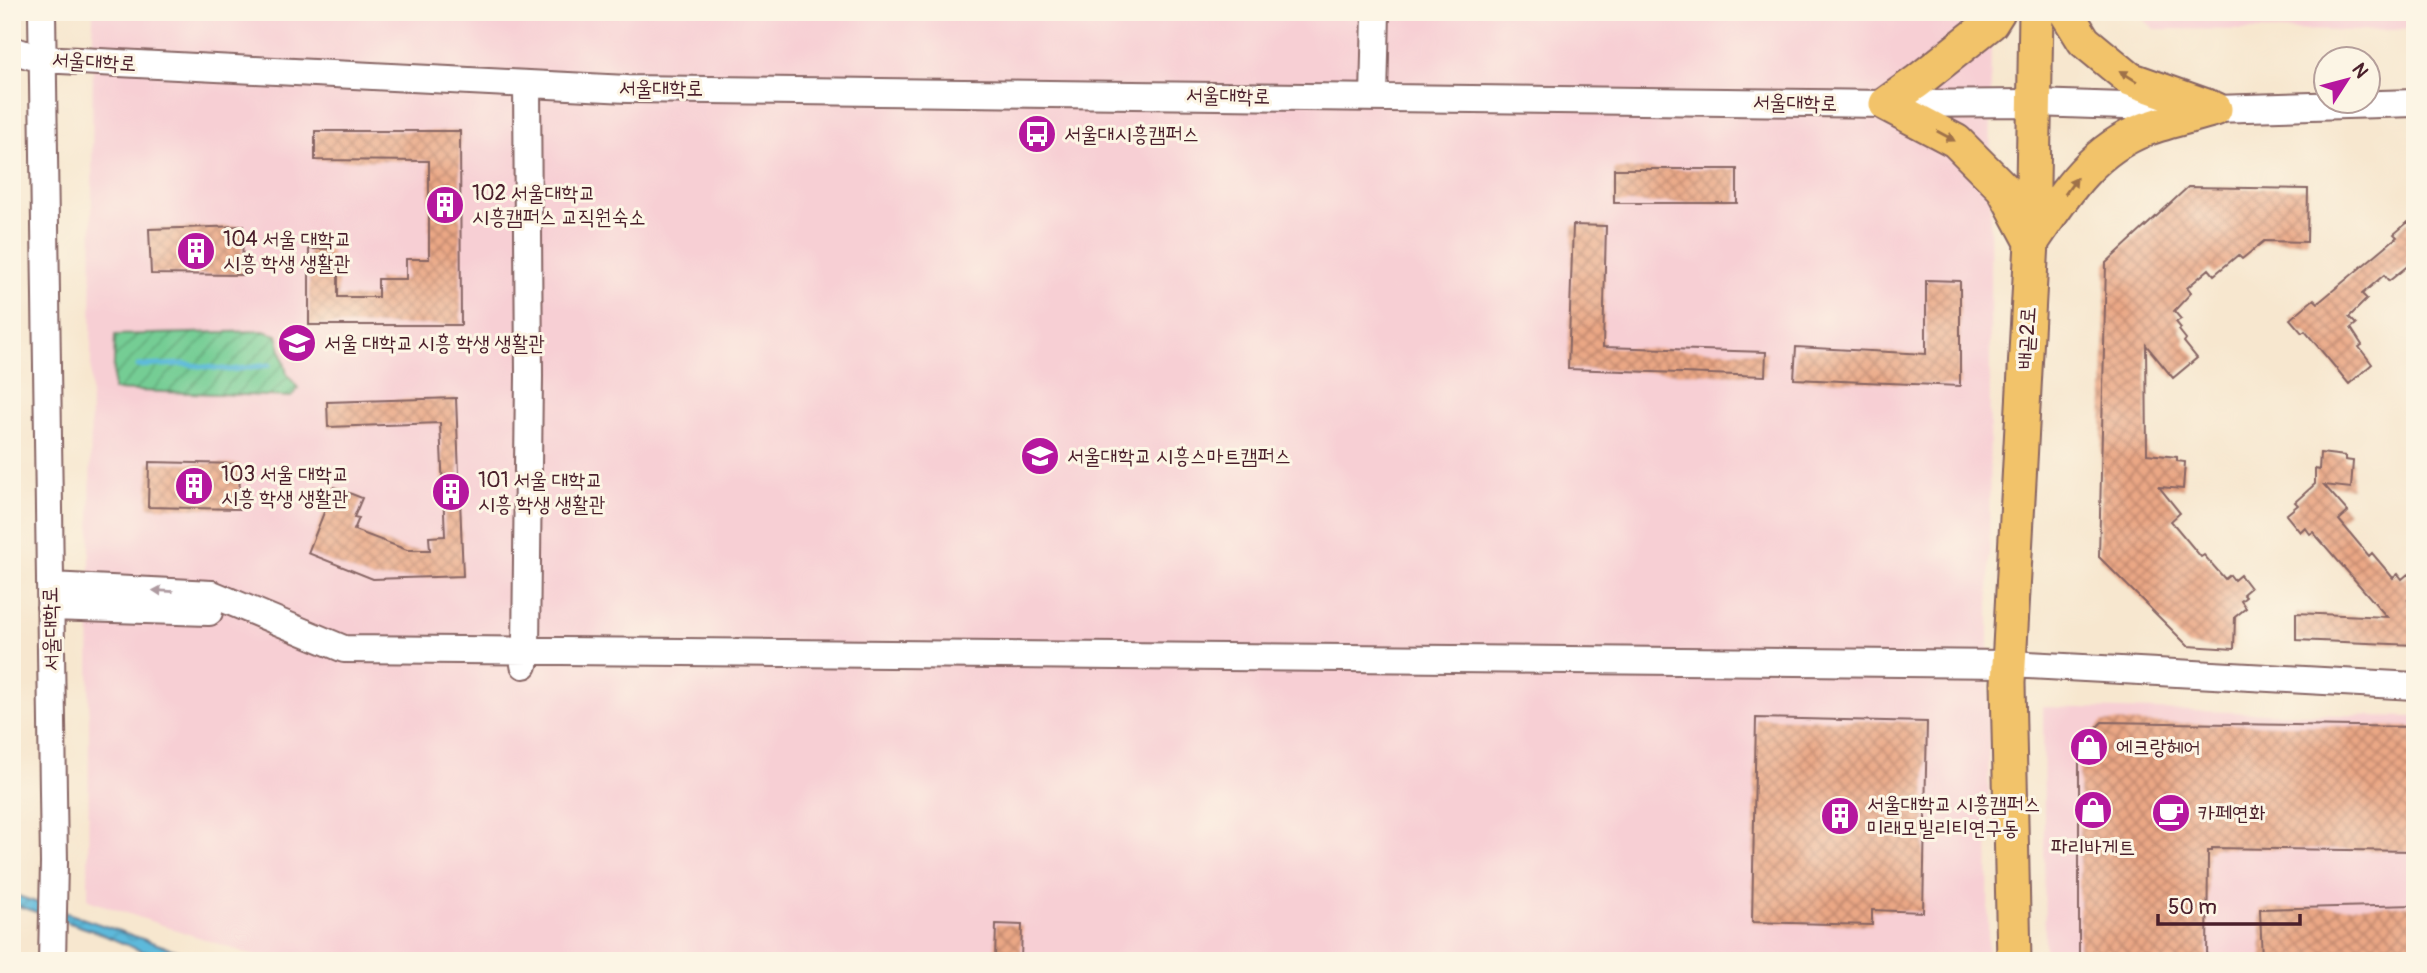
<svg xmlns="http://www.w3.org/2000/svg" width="2427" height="973" viewBox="0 0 2427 973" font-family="Pangolin,'Poor Story',sans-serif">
	<defs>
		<pattern id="garden-furrows" width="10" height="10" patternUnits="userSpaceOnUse" patternTransform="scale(1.75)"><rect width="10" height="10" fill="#74cd94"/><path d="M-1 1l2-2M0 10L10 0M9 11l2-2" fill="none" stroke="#61a679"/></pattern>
		<pattern id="water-waves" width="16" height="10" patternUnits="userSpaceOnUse" patternTransform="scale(1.75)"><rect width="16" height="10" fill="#5dbadb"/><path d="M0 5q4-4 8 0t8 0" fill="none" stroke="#529fbc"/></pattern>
		<pattern id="building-cross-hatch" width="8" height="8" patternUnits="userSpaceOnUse" patternTransform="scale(1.75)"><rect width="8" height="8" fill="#eaa785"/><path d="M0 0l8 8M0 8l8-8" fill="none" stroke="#c0876d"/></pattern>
	</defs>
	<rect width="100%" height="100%" fill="#fcf5e5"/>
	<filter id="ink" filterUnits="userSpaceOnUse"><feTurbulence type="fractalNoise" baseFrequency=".0143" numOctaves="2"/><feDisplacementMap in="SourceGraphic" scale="14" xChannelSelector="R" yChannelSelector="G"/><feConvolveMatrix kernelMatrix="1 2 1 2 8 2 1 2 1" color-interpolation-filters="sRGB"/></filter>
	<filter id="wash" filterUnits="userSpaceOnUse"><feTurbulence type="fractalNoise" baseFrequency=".00686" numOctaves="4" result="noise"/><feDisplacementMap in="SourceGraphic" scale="28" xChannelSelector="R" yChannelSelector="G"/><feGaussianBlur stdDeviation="1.57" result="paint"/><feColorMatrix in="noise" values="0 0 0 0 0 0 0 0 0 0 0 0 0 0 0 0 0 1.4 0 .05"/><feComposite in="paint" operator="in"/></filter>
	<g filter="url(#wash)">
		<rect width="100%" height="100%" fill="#f7e7cf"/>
		<path fill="#f7cfd4" d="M93,12H1991L1988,961H269L88,900Z
			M2136,12H2415V29L2361,31L2154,29Z
			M2043,707L2415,717V961H2045Z"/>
		<path fill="url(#garden-furrows)" stroke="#5f7660" stroke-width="2" d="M263,331L277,335L287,374L298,388L291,397L113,390L115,335Z"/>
		<path fill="url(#water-waves)" stroke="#546c83" stroke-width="2" d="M12,894L186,954L201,961H165L94,931L12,904Z"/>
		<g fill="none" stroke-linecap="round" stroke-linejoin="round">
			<path stroke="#5dbadb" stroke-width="5" d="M138,366L184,364L230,370L269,365"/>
		</g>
		<g id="blocks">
			<path fill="url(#building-cross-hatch)" d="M315,131H460L461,325H309V249H331L332,265H338V297H378V279H406V259H429V161L315,160Z
				M1614,169H1737V203H1614Z
				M2188,187L2308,189L2307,242L2264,241L2242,259L2238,255L2214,275L2209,269L2187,288L2191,293L2174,311L2181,319L2176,322L2181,328L2179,330L2186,339L2184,342L2197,358L2173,378L2146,345L2147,454L2177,457V461L2185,462L2183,489L2159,487L2180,513L2171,521L2201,557L2204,555L2225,579L2230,575L2234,580L2240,575L2250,588L2243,594L2246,597L2241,601L2246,608L2235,617L2234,649L2188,646L2099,557L2106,263Z
				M2408,222L2415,229V260L2389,281L2384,275L2362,294L2367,299L2349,317L2356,324L2351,328L2362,345L2359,347L2372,364L2349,384L2305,331L2302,333L2290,319L2314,299L2318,303L2397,237L2394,234Z
				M1573,225L1606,226L1603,347L1766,352L1765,376L1568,369Z
				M243,226L242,275L151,274L149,229Z
				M1926,280L1960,281V386L1794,379L1796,347L1926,354Z
				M456,398L463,576L373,579L308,553L334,487L362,498L354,517L359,518L354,530L407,550H430L429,537L445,536L440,423L328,427L327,402Z
				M2320,453L2345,456V460L2353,461L2351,488L2324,485L2348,512L2339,520L2369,556L2372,553L2393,578L2398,574L2402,579L2408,574L2415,583V595L2408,600L2415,608V645L2296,640V613L2387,617L2313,532L2310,534L2305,527L2300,532L2286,515L2298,505L2295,502L2315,484V469L2319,470Z
				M149,462L240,464L239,509L148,507Z
				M1756,718L1927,722L1923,912L1872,910V925L1752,922Z
				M2102,722L2415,727V851L2212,848V851H2208L2207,961H2079V745Z
				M2415,905V961H2262L2260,909Z
				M996,924L1022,925L1021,961H995Z"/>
		</g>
	</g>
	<g filter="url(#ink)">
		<use href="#blocks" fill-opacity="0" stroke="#876564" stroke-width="2"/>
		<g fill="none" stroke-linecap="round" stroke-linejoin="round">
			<defs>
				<path id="minor" d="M42,12L54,863L52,961
					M12,50L41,59L627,89L1886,104L2034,103L2215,109L2415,103
					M1374,98L1376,12
					M50,586L212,594L344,649L2009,664L2415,686
					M50,607L209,612
					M524,665L526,650L529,376L527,84"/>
				<path id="major" d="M1998,12L1991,23L1918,81L1886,104L1956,141L2003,188L2032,242C2063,196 2092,149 2146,129C2168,121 2192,116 2215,109
					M2066,12L2084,41L2130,79L2215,109
					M2014,961L2008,683L2032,242L2036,12"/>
			</defs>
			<use href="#minor" stroke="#876564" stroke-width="30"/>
			<use href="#major" stroke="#876564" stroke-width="37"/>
			<use href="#minor" stroke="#fff" stroke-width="26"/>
			<use href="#major" stroke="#f2c36a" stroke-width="33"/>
		</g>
		<defs><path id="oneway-solid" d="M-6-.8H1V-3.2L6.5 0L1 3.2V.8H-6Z" transform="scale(1.75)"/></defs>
		<g fill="#9e714a">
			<use href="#oneway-solid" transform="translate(2128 76) rotate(-148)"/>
			<use href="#oneway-solid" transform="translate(1946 136) rotate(29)"/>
			<use href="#oneway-solid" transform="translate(2071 186) rotate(-54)"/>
		</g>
		<use fill="#ae9aa0" href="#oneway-solid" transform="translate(163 591) rotate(-177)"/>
	</g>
	<defs>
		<symbol id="bus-disc" viewBox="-11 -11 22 22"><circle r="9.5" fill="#b5179e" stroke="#fcf5e5"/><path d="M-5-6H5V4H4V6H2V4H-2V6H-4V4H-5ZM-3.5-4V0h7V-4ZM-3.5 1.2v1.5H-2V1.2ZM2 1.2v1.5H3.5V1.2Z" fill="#fff"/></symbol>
		<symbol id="building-disc" viewBox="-11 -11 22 22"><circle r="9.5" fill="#b5179e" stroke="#fcf5e5"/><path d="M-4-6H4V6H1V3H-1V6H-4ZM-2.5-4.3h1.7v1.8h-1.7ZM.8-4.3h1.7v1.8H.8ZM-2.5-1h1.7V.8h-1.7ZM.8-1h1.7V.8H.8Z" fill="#fff"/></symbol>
		<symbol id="university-disc" viewBox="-11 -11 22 22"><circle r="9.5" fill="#b5179e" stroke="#fcf5e5"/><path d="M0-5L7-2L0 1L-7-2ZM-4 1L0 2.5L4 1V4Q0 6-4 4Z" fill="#fff"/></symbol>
		<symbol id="shop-disc" viewBox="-11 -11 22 22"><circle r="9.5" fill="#b5179e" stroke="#fcf5e5"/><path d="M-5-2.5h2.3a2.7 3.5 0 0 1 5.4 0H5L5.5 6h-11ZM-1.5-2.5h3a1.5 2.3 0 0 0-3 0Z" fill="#fff"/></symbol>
		<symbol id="cafe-disc" viewBox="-11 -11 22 22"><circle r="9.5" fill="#b5179e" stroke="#fcf5e5"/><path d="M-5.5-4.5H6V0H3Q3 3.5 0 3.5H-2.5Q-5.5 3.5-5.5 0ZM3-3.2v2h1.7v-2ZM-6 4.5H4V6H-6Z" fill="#fff"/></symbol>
	</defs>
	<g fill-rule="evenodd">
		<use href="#bus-disc" x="1015" y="112" width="44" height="44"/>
		<use href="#building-disc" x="423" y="183" width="44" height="44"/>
		<use href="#building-disc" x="174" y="229" width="44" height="44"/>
		<use href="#university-disc" x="275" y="321" width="44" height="44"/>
		<use href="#university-disc" x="1018" y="434" width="44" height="44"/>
		<use href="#building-disc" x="172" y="464" width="44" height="44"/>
		<use href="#building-disc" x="429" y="470" width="44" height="44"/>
		<use href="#shop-disc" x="2067" y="725" width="44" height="44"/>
		<use href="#shop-disc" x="2071" y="788" width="44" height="44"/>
		<use href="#cafe-disc" x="2149" y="791" width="44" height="44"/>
		<use href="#building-disc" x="1818" y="794" width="44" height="44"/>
	</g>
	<g text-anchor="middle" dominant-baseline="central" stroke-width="6" stroke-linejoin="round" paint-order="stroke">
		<g font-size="21" fill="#4a1f2b" stroke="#fcf5e5">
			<text transform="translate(94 62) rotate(3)">서울대학로</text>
			<text x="661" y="88">서울대학로</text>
			<text transform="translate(1228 96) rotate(1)">서울대학로</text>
			<text transform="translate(1795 103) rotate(1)">서울대학로</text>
			<text transform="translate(2027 338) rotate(-87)">배곧2로</text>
			<text transform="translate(51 629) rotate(-91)">서울대학로</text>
		</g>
		<g font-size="21" fill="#4a1f2b" stroke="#fcf5e5" text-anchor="start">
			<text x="1064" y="134">서울대시흥캠퍼스</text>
			<text x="472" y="193">102 서울대학교<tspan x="472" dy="24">시흥캠퍼스 교직원숙소</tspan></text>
			<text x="223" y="239">104 서울 대학교<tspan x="223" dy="24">시흥 학생 생활관</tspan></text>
			<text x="324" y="343">서울 대학교 시흥 학생 생활관</text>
			<text x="1067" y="456">서울대학교 시흥스마트캠퍼스</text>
			<text x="221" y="474">103 서울 대학교<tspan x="221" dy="24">시흥 학생 생활관</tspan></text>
			<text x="478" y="480">101 서울 대학교<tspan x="478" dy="24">시흥 학생 생활관</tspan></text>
			<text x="2116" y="747">에크랑헤어</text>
			<text x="1867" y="804">서울대학교 시흥캠퍼스<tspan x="1867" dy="24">미래모빌리티연구동</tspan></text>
			<text x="2198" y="813">카페연화</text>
			<text x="2093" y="847" text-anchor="middle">파리바게트</text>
		</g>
	</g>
	<rect width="2427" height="973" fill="none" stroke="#fcf5e5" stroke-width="42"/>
	<g transform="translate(2347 80) rotate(54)"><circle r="33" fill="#fcf5e5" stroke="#b59f9b" stroke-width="2"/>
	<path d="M0-5L12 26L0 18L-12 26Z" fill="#b5179e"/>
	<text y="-10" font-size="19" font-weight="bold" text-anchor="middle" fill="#4a1f2b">N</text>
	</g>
	<path d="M2158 914v10h142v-10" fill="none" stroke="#4a1f2b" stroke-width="3.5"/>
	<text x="2168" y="914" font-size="21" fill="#4a1f2b" stroke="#fcf5e5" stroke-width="5" paint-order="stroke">50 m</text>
</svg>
